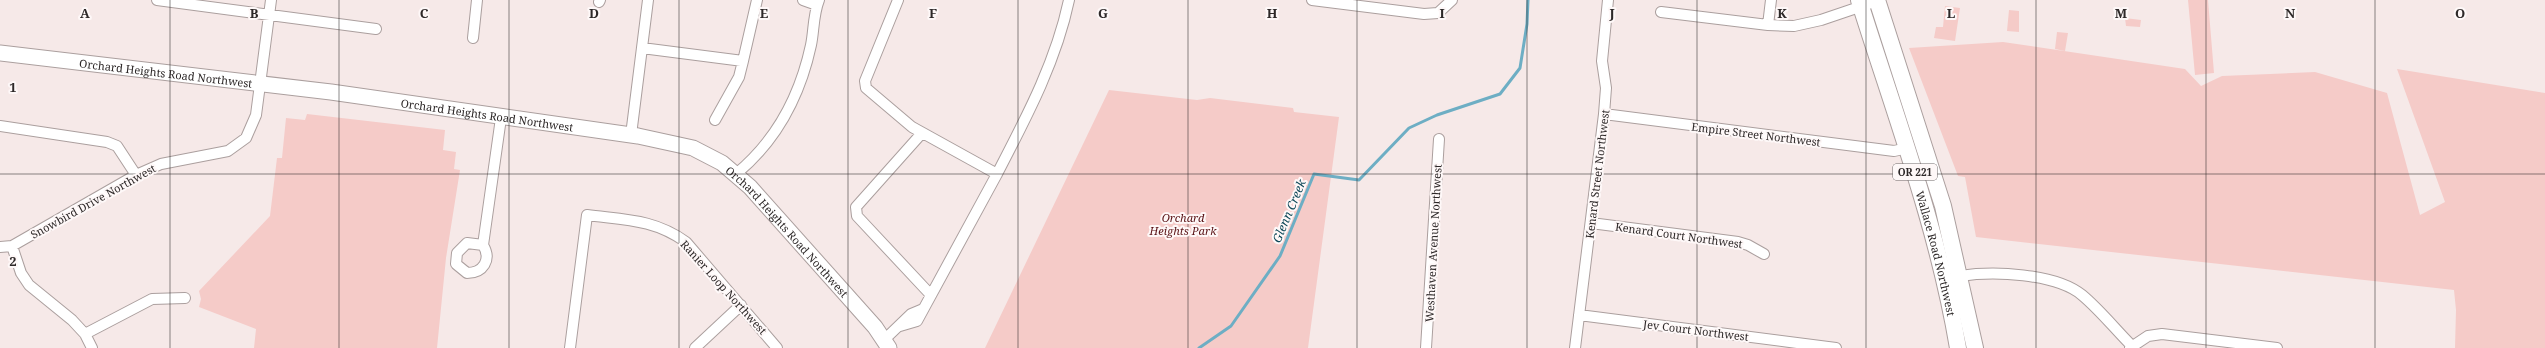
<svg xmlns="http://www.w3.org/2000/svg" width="2545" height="348" viewBox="0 0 2545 348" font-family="'Noto Serif',serif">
	<rect width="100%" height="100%" fill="#f6e9e8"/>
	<path fill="#f5cbc8" d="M2188,0H2208L2214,73L2195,75Z
		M1945,6L1960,8L1955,41L1934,38L1936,27H1943Z
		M2009,10L2019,11V32L2007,31Z
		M2125,18L2141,20L2140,27L2126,26Z
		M2057,32L2068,33L2065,51L2055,49Z
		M2003,42L2185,69L2201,86L2222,76L2315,72L2387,93L2420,215L2445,202L2397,69L2545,93V348H2455L2456,310L2454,290L1976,237L1965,177L1958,176L1909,48Z
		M1109,90L1197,100L1210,98L1293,108L1294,112L1339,117L1308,348H985Z
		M307,114L445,130L443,150L456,152L454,169L460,170L446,258L437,348H254L256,329L199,307L201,299L199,291L270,216L277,158H282L286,118L305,120Z"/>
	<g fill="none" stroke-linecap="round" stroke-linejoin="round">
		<path stroke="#6daec4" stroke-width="3" d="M1199,348L1231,326L1280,256L1314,174L1359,180L1409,128L1437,115L1500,94L1520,68L1527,24L1528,0"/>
		<defs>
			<path id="street" d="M157,0L376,29
				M803,0L817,5
				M898,0L865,81L866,88L912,127L997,174C1026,118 1056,62 1069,0
				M1312,0L1424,14L1438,13L1452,0
				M599,2L600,0
				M1661,12L1768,25L1794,26L1821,20L1877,1
				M1768,25L1771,0
				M473,38L477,0
				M642,48L743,61L739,77L715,120
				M743,61L757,0
				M1604,114L1894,151L1908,148
				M0,126L107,142L117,146L136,175
				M922,133L856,207L857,216L930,294
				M631,135L648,0
				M736,174C776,141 800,96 811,45C814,31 813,15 819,0
				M1591,223L1738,242L1748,245L1764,254
				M467,243L483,245C492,260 483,273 467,273L456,264L457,253Z
				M483,245L501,118
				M12,246L21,273L29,285L72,320L85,334L92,348
				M0,247L12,246L136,175L161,164L228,151L246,138L256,115L271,0
				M1960,276C1993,271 2055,273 2082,295C2100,310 2115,329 2131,345
				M1579,315L1836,348
				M900,326L917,321L997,174
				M85,334L152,299L185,298
				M884,340L911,314L923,309
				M570,348L587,215C625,220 654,219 686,242L777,348
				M695,348L741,305
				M1426,348L1439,139
				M1575,348L1604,114L1606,88L1602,61L1608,0
				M2130,348L2148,336L2162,334L2277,348"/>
			<g id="secondary">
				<path id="s1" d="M0,53L331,92L638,136L693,148L722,163L750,187L875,327L889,348"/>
			</g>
			<g id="primary">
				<path id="s2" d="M1859,0C1895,115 1938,228 1958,348"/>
				<path d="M1877,0L1943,206L1975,348"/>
			</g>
		</defs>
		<use href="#street" stroke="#ab9f9e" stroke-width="12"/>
		<use href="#secondary" stroke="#ab9f9e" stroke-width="17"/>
		<use href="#primary" stroke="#ab9f9e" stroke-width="18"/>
		<use href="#street" stroke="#fff" stroke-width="10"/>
		<use href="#secondary" stroke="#fff" stroke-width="15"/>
		<use href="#primary" stroke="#fff" stroke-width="16"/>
	</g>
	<path fill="none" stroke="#2d2828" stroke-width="1" stroke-opacity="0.55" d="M170,0V348M339,0V348M509,0V348M679,0V348M848,0V348M1018,0V348M1188,0V348M1357,0V348M1527,0V348M1697,0V348M1866,0V348M2036,0V348M2206,0V348M2375,0V348M0,174H2545"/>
	<g text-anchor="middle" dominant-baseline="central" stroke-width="4" stroke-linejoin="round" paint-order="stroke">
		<rect fill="#fef8f8" stroke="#6c6666" stroke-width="1" x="1893" y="164" width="44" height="16" rx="3"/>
		<g font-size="10" font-weight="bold" fill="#2d2828">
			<text x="1915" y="172">OR 221</text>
		</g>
		<g font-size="11" fill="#2d2828" stroke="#fef8f8">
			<text stroke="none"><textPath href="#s1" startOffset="167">Orchard Heights Road Northwest</textPath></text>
			<text stroke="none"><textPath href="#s1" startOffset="491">Orchard Heights Road Northwest</textPath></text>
			<text transform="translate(1756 134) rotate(7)">Empire Street Northwest</text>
			<text transform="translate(1597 174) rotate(-83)">Kenard Street Northwest</text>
			<text transform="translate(93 201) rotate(-29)">Snowbird Drive Northwest</text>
			<text stroke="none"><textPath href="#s1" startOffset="827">Orchard Heights Road Northwest</textPath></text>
			<text transform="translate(1679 235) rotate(8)">Kenard Court Northwest</text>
			<text transform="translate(1433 243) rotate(-87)">Westhaven Avenue Northwest</text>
			<text stroke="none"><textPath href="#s2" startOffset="265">Wallace Road Northwest</textPath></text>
			<text transform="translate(724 287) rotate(48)">Ranier Loop Northwest</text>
			<text transform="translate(1696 330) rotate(7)">Jev Court Northwest</text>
		</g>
		<g font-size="11" font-style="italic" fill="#591114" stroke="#fef8f8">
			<text x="1183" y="217">Orchard<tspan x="1183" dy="13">Heights Park</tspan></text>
		</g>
		<g font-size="12" font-style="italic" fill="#0e4858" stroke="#fef8f8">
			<text transform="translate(1289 211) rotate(-67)">Glenn Creek</text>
		</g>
	</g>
	<g font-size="13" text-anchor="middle" font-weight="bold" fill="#2d2828" stroke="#fef8f8" stroke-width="4" stroke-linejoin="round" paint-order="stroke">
		<text x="85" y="18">A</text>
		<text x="254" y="18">B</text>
		<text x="424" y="18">C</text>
		<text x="594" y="18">D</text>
		<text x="764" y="18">E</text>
		<text x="933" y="18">F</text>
		<text x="1103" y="18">G</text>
		<text x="1272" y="18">H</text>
		<text x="1442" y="18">I</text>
		<text x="1612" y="18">J</text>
		<text x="1782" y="18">K</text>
		<text x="1951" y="18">L</text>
		<text x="2121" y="18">M</text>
		<text x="2290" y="18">N</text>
		<text x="2460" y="18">O</text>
		<text x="13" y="92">1</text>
		<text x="13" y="266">2</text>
	</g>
</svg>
